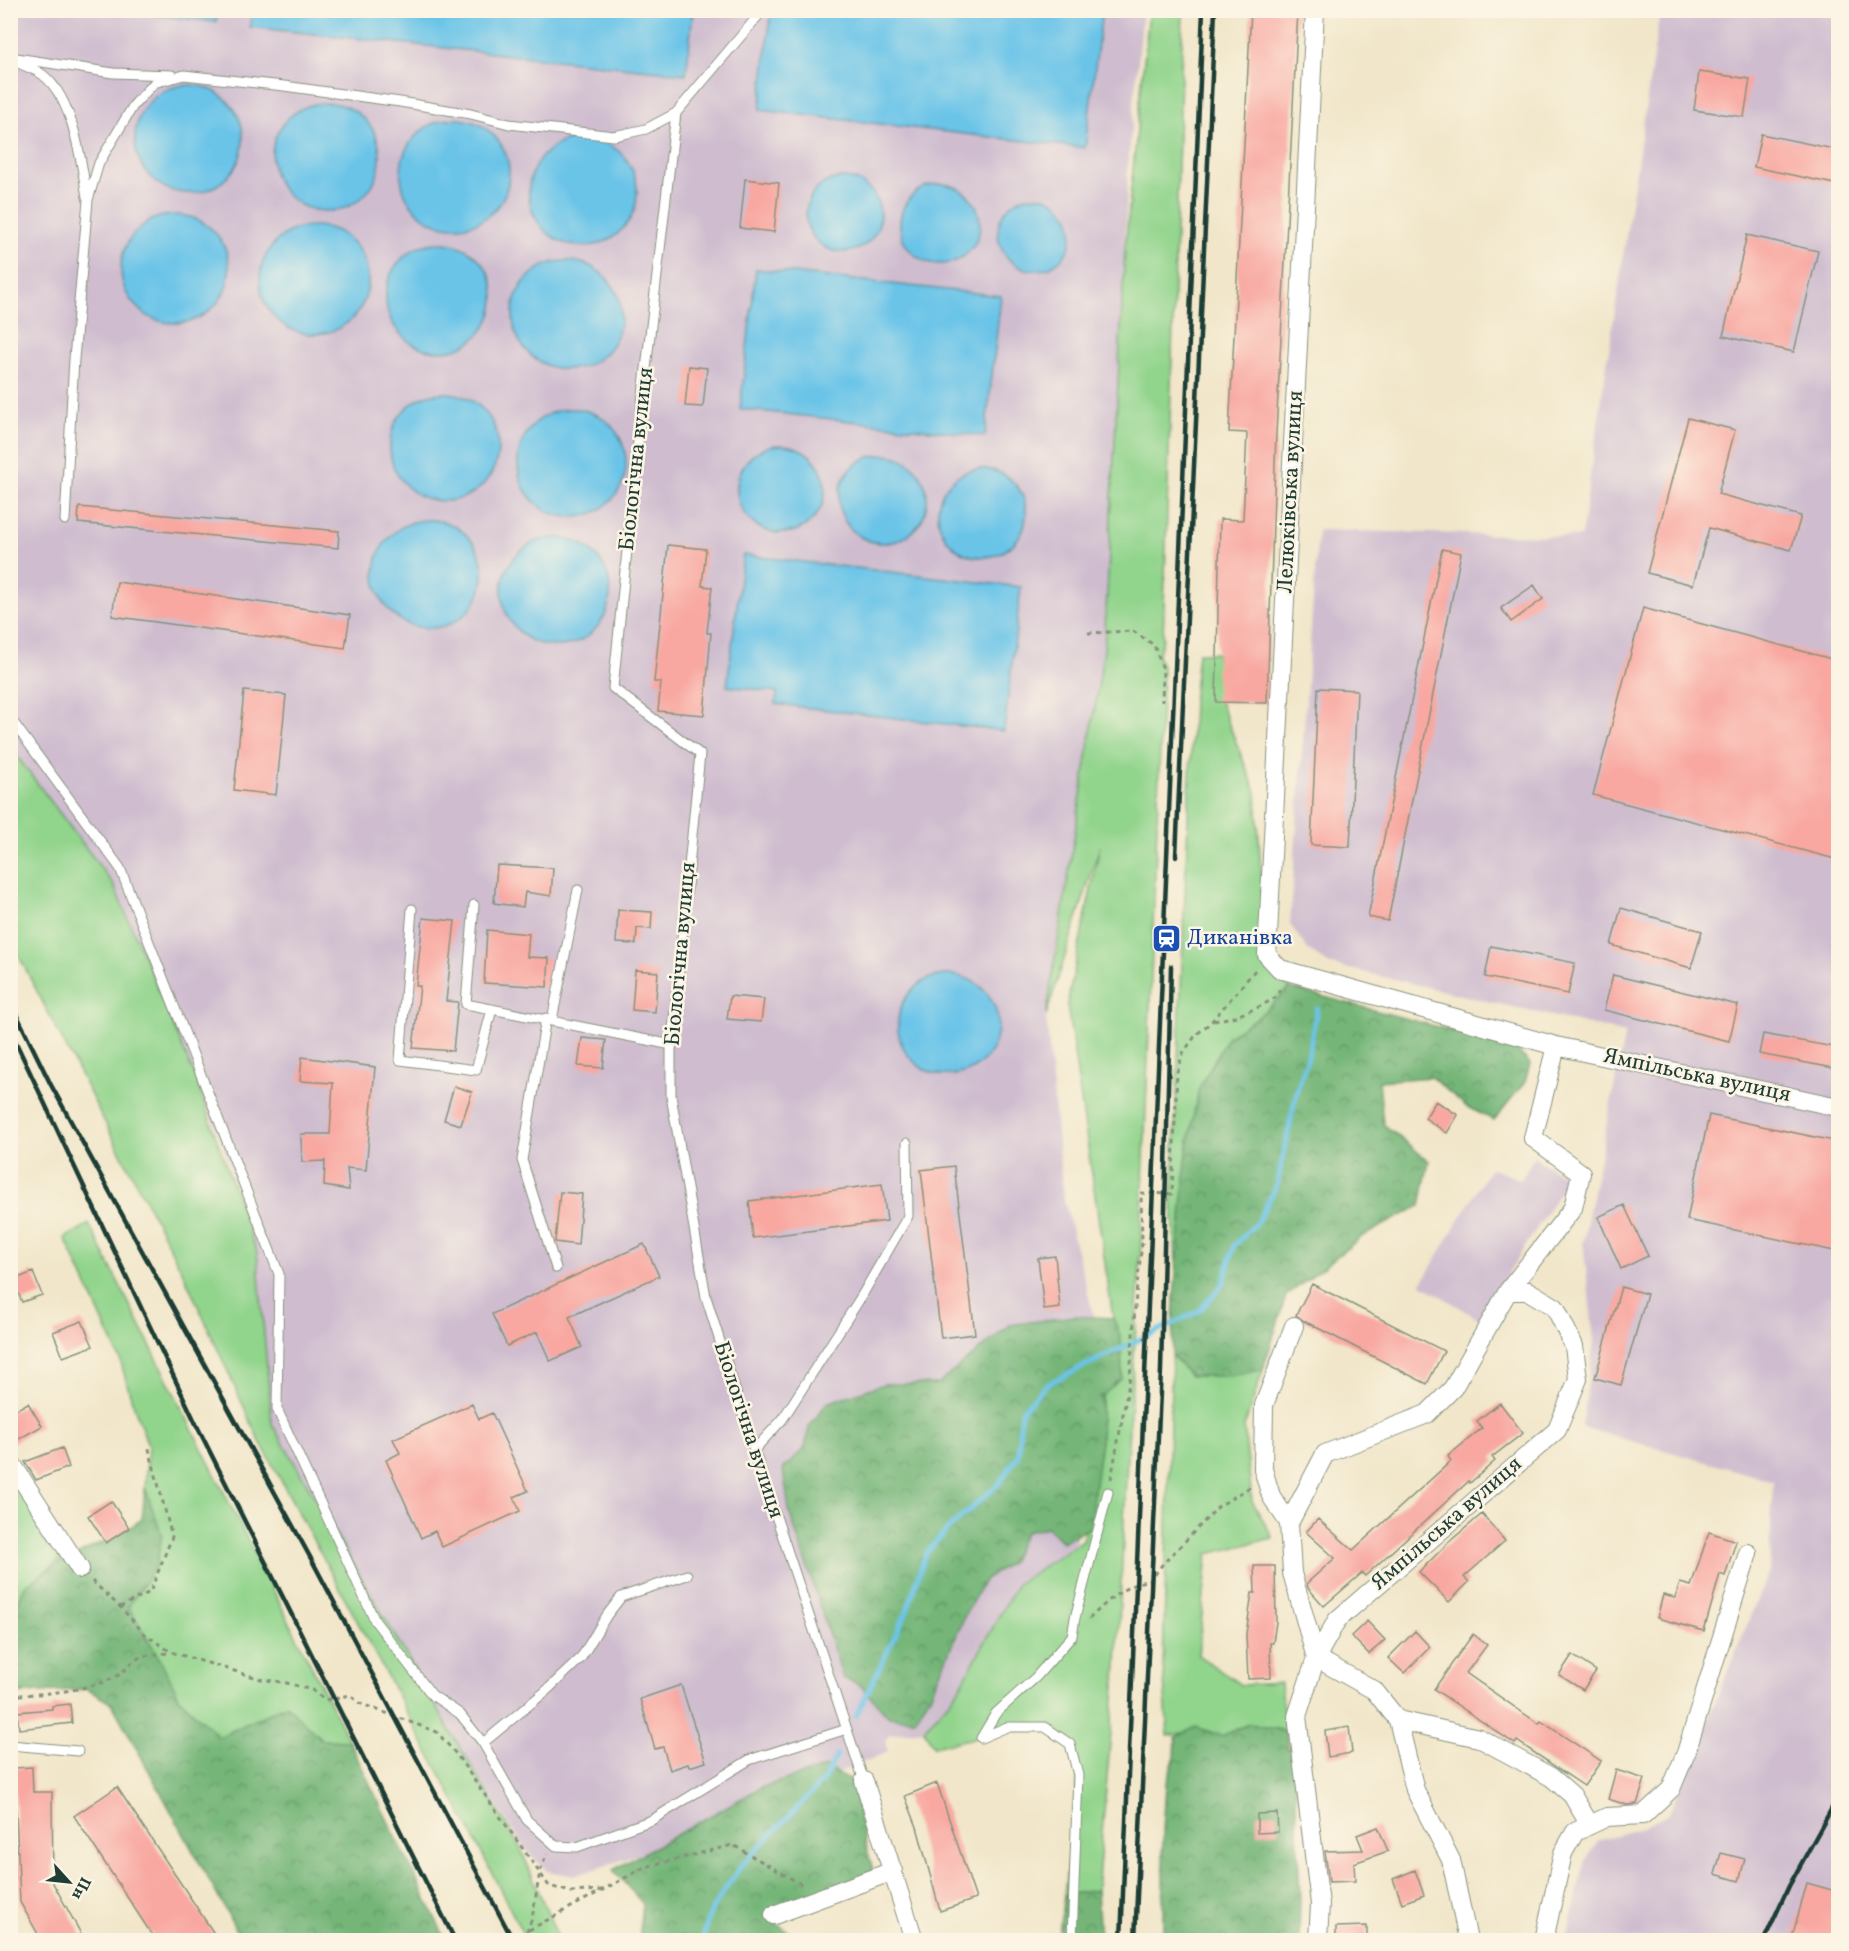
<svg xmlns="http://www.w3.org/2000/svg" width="1849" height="1951" viewBox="0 0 1849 1951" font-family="Vollkorn,serif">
	<defs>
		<pattern id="forest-crowns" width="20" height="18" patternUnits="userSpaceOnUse" patternTransform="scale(1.5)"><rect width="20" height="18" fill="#74b678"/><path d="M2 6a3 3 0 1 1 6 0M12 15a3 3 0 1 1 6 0" fill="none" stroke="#5f9563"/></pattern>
	</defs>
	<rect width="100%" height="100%" fill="#fcf5e5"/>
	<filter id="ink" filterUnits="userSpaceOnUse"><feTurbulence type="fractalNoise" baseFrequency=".0167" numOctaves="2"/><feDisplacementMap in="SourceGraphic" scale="12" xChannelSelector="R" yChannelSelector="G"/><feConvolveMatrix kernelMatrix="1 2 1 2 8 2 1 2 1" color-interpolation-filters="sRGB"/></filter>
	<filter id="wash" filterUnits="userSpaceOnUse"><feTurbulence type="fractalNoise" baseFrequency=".008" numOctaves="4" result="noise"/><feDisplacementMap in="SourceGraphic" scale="24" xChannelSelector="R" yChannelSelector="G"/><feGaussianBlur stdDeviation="1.35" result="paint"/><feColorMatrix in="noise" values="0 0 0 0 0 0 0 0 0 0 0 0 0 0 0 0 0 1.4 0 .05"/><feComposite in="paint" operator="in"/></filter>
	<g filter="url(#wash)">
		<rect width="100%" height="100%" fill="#f1e6c9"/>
		<path fill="#cfbdcf" d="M11,11H1143L1128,167L1106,641L1046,1016L1063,1196L1096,1325L1088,1463L1060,1638L975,1724L889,1734L885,1742L888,1752L634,1856L574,1876L547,1871L524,1848L452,1734L274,1434L258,1339L257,1253L223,1145L163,1000L113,884L11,747Z
			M1660,11H1838V1940H1566L1585,1863L1598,1840L1638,1829L1669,1814L1769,1571L1773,1481L1582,1427L1594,1341L1583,1242L1625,1033L1328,964L1307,949L1290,924L1318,530L1581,537Z
			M1534,1157L1568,1179L1479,1319L1421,1284L1490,1168L1521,1180Z"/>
		<path fill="#91d48c" stroke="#588860" stroke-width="1.5" d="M1149,11H1183L1163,639L1158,656L1163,669L1140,1263L1127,1459L1117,1665L1097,1890L1064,1895L1078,1775L1070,1744L1045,1727H1022L934,1747L924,1730L959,1689L1017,1584L1083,1540L1113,1318L1067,1005L1100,846L1046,1016L1104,650L1125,249Z
			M1198,653H1217L1220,702L1256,792L1267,969L1290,988L1232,1078L1179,1299L1172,1202L1193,702Z
			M10,747L113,884L195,1077L257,1253L272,1424L452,1734L520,1847L559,1940H526L465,1820L258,1438L184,1275L11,941Z
			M89,1224L349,1741L322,1740L286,1705L219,1737L178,1713L120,1607L162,1536L145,1488L148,1445L131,1398L120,1359L65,1238Z
			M1172,1355L1263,1370L1244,1427L1252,1501L1273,1538L1208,1554L1198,1655L1241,1685L1281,1683L1285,1731L1249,1724L1222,1736L1200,1729L1168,1736L1163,1665Z
			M11,1461L69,1553L25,1586L11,1617Z"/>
		<path fill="url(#forest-crowns)" stroke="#4a7a56" stroke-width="1.5" d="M1290,988L1514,1047L1530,1064L1525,1082L1494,1120L1467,1107L1431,1077L1379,1081L1383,1124L1429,1161L1420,1206L1363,1236L1286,1296L1263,1370L1228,1376H1190L1172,1355L1174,1298L1187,1150L1199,1088L1228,1036L1258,1017Z
			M1074,1316L1113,1318L1121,1338L1122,1378L1101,1397V1441L1089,1528L1062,1542L1047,1527L1025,1532L1011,1562L985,1579L965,1615L930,1696L915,1719L889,1717L859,1684L843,1678L789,1511L783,1469L805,1448L809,1427L827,1403L884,1384H938L1010,1325Z
			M145,1488L162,1536L156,1566L128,1607L160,1659L180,1699L219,1737L286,1705L322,1740L349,1741L446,1940H242L112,1704L87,1689L11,1694L10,1621L25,1586L61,1562L120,1534L142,1519Z
			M1249,1724L1285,1731L1295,1775L1300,1899L1299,1940H1163V1831L1166,1785L1175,1756L1176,1737L1196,1727L1222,1736Z
			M826,1767L852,1781L864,1838L873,1870L771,1919L799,1940H639L643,1904L613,1870L760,1788Z
			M1097,1890L1100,1940H1058L1064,1895Z"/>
		<path fill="#6bc4e8" stroke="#45808e" stroke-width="1.5" d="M120,11L218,10V11L216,22Z
			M251,11L693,10V11L686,74L250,27Z
			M771,11H1102L1085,148L760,110Z
			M135 139a54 54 0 1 1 108 0a54 54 0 1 1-108 0Z
			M272 157a54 54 0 1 1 108 0a54 54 0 1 1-108 0Z
			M401 173a54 54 0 1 1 108 0a54 54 0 1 1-108 0Z
			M529 192a54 54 0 1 1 108 0a54 54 0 1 1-108 0Z
			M806 215a37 37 0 1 1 74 0a37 37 0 1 1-74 0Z
			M900 224a40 40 0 1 1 80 0a40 40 0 1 1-80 0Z
			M998 233a37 37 0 1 1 74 0a37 37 0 1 1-74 0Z
			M121 269a54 54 0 1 1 108 0a54 54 0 1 1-108 0Z
			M260 280a54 54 0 1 1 108 0a54 54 0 1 1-108 0Z
			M386 297a54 54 0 1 1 108 0a54 54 0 1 1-108 0Z
			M513 315a54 54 0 1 1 108 0a54 54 0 1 1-108 0Z
			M756,269L1001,296L985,436L740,409Z
			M390 447a54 54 0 1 1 108 0a54 54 0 1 1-108 0Z
			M518 463a54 54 0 1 1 108 0a54 54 0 1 1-108 0Z
			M737 489a44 44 0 1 1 88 0a44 44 0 1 1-88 0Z
			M839 499a44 44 0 1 1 88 0a44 44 0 1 1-88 0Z
			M938 513a44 44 0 1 1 88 0a44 44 0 1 1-88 0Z
			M375 574a54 54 0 1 1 108 0a54 54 0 1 1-108 0Z
			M502 592a54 54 0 1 1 108 0a54 54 0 1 1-108 0Z
			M743,555L1021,587L1004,731L776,704L777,692L727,686Z
			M898 1025a50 50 0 1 1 100 0a50 50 0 1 1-100 0Z"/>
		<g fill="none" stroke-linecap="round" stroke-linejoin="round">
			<path stroke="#6bc4e8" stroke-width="5" d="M856,1716L907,1611L926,1553L950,1527L998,1485L1018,1456L1021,1412L1047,1384L1199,1311L1223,1284L1234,1246L1258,1221L1277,1185L1297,1090L1308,1057L1317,1008
				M702,1940L711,1911L740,1867L823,1781L837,1755"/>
		</g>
		<g id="blocks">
			<path fill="#f8a8a1" d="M1251,10H1298L1276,434L1267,703L1216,702L1220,519L1243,520L1247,433L1229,432Z
				M1699,72L1750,79L1744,117L1694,110Z
				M1761,134L1839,150V185L1754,167Z
				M745,179L779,183L774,232L740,228Z
				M1747,235L1818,251L1794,352L1723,336Z
				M689,366L707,368L703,407L685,406Z
				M1688,418L1735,430L1718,494L1801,516L1791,550L1709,528L1693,585L1647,573Z
				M79,507L339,531L338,548L78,523Z
				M668,545L706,549L702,586L712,587L707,633H711L704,715L658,711L661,682H654Z
				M1442,549L1461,553L1388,921L1368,917Z
				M117,582L350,615L345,648L112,616Z
				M1534,585L1543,599L1511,622L1501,608Z
				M1643,608L1839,661V860L1593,795Z
				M1318,688L1357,690L1350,847L1311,845Z
				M244,691L286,695L276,795L234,790Z
				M497,865L553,868L551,896L525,892L523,907L494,903Z
				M1621,908L1702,931L1691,968L1611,945Z
				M618,910L652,912L651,929L637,928L636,944L616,943Z
				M423,918L455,921L446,1001L458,1002L453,1051L413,1048L420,986H416Z
				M487,930L529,934L527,957L549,958L547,987L484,983Z
				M1491,946L1575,963L1568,994L1485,977Z
				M635,970L658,972L655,1012L632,1010Z
				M1613,975L1738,1005L1729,1041L1604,1010Z
				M730,996L764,999L761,1022L727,1019Z
				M1763,1034L1839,1048V1069L1759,1054Z
				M582,1038L606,1040L603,1068L578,1066Z
				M302,1057L375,1067L366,1170L347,1168L349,1190L324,1186L325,1161L302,1162L301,1134H330L333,1083L300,1081Z
				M454,1086L472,1092L461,1125L444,1120Z
				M1436,1101L1458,1115L1447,1133L1425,1118Z
				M1709,1115L1839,1142V1252L1687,1220Z
				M954,1166L975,1334L941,1338L921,1170Z
				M882,1184L887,1221L753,1238L749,1201Z
				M560,1192L582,1194L578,1245L555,1242Z
				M1624,1205L1648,1256L1621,1269L1598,1217Z
				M644,1244L659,1276L569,1317L582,1347L550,1361L537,1332L507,1346L492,1314Z
				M1055,1256L1060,1308L1044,1310L1038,1258Z
				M33,1272L42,1295L22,1302L13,1280Z
				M1312,1284L1444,1351L1427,1384L1304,1321L1296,1315Z
				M1621,1287L1647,1294L1621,1385L1595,1378Z
				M82,1321L93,1346L63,1357L53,1332Z
				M28,1403L42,1426L10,1444V1413Z
				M1500,1403L1523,1433L1492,1457L1495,1461L1470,1483L1469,1481L1365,1576L1362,1573L1324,1606L1308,1588L1307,1583L1335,1558L1306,1532L1318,1519L1353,1550L1451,1461L1448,1456L1482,1428L1477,1421Z
				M472,1404L479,1419L492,1413L528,1491L514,1497L520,1511L442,1547L435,1531L421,1538L386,1460L400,1453L393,1439Z
				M62,1448L69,1467L36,1480L25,1462Z
				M111,1501L129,1528L106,1543L88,1516Z
				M1482,1514L1505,1541L1464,1577L1469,1582L1449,1602L1419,1572L1449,1542Z
				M1709,1532L1736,1541L1725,1576L1720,1574L1704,1631L1657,1618L1663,1595L1675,1598L1680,1583L1691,1586Z
				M1254,1566H1275L1276,1622L1273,1643H1270L1271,1678L1248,1679L1246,1634L1252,1593H1255Z
				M1367,1621L1385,1640L1369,1654L1351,1636Z
				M1415,1631L1430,1647L1404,1673L1388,1658Z
				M1473,1634L1487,1645L1466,1673L1539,1724L1541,1721L1601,1761L1584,1786L1517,1741L1515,1744L1434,1689Z
				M1572,1655L1596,1671L1583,1690L1559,1675Z
				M681,1685L706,1762L689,1767L688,1764L670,1770L663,1747L655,1749L640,1699Z
				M70,1704L72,1723L19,1729L17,1712L52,1709V1706Z
				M1349,1727L1352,1753L1328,1757L1325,1731Z
				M32,1767L33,1792H52L53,1883L85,1941H42L20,1902L14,1768Z
				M1616,1770L1645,1779L1637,1804L1627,1805L1608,1799Z
				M937,1783L976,1899L940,1911L917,1827L905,1796Z
				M117,1787L219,1941H156L74,1816Z
				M1277,1813L1278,1832L1257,1833V1814Z
				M1378,1827L1388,1851L1354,1863L1355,1881L1329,1882L1325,1851L1363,1850L1357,1835Z
				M1721,1853L1745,1859L1739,1881L1715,1874Z
				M1415,1870L1424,1895L1402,1903L1393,1879Z
				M1807,1883L1839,1892V1941H1791Z
				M1367,1926V1941H1336V1927Z"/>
		</g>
	</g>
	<g filter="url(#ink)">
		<use href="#blocks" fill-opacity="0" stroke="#88927e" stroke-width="1.5"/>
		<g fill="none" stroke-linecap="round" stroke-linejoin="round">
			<defs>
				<path id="service" d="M763,10L676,113L642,403L613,688L700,754L671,1050V1096L706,1297L754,1450L864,1781
					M10,57L113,73L172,75
					M16,62C23,65 30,68 37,71C73,91 81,161 87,197
					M65,520L74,359L88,200L99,163L133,106L154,83L184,75L284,86L400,102L471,114L509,124L614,136L646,129L676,113
					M10,718L120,868L279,1274L277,1409L375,1621L432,1695L460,1714L483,1743L527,1820L556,1846L577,1847L652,1820L749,1760L847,1729
					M474,905L466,1004L672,1045
					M412,909L400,1060L476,1070L492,1009
					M546,1018L522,1160L556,1268
					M552,1020L578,890
					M754,1450L782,1420L861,1297L908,1216L907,1143
					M981,1738L1007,1727H1045L1070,1744L1078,1775L1072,1940
					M981,1738L996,1713L1036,1677L1072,1636L1075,1618L1108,1492
					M483,1743L546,1691L581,1658L607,1615L621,1597L687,1575
					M10,1745L78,1751"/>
				<path id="minor" d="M1315,10L1267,955L1280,969L1556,1046L1838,1107
					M10,1461L80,1569
					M1289,1523L1271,1496L1263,1469L1264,1405L1294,1326
					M1316,1658L1292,1573L1289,1523L1325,1454L1427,1414L1453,1388L1508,1291L1573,1208L1581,1173L1533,1138L1556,1046
					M1316,1658L1374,1690L1398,1720L1415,1790L1451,1860L1468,1940
					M1398,1720L1479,1738L1551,1777L1572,1795L1590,1825
					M864,1781L914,1940
					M774,1915L893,1871
					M1318,1940L1320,1904L1297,1716L1316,1658L1337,1620L1557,1430L1578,1379L1574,1346L1555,1307L1528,1291H1508
					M1544,1940L1563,1853L1575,1832L1607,1817L1643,1815L1671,1789L1686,1753L1748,1553"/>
			</defs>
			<use href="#service" stroke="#88927e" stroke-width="11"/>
			<use href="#minor" stroke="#88927e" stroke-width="20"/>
			<path stroke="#88927e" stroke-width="3" stroke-dasharray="4.5 4.5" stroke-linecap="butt" d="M1088,633L1133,631L1154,645L1163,669L1162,702
				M1214,1021C1239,1016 1257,1010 1279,995V986
				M1111,1479L1130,1377L1136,1294L1142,1243L1141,1193L1172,1194L1177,1072L1183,1053L1196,1035L1212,1021L1256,969
				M92,1581L120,1607L146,1635L171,1652L261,1679L287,1683L312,1690L325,1700L350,1695L359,1703L437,1732L456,1754L549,1886L571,1892L602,1890
				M120,1607L150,1592L172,1537L148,1445
				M1089,1619C1108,1601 1124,1584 1151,1580L1161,1566L1219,1506L1250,1487
				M10,1695C42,1695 83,1691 111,1679C122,1675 128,1665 137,1659C146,1654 159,1654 169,1653
				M529,1930L645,1867L733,1845L804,1886
				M522,1940C539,1916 533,1880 547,1854"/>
			<use href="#service" stroke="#fff" stroke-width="9"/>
			<use href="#minor" stroke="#fff" stroke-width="18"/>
			<path stroke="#1f3d34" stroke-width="4.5" d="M1176,856L1215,10
				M10,1001L51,1085L315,1566L513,1940
				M10,1030L197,1426L455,1940
				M1121,1940L1203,10
				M1135,1940L1161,1370L1171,966
				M1764,1940L1789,1886L1838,1797"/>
		</g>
	</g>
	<defs>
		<symbol id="station-square" viewBox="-11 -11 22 22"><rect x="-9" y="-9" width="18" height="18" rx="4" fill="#1a4fb4" stroke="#fcf5e5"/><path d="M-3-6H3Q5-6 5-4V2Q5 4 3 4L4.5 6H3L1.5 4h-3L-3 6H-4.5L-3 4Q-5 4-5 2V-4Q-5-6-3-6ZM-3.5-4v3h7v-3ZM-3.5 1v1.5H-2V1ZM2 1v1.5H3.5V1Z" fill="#fff"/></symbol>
	</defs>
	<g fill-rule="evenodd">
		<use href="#station-square" x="1150" y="922" width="33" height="33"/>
	</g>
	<g text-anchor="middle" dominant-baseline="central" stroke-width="5" stroke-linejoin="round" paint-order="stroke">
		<g font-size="22" fill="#1f3d34" stroke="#fcf5e5">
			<text transform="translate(637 459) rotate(-84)">Біологічна вулиця</text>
			<text transform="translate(1291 492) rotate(-87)">Лелюківська вулиця</text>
			<text transform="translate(681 954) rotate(-85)">Біологічна вулиця</text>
			<text transform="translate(1697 1076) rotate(12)">Ямпільська вулиця</text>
			<text transform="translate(748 1430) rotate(72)">Біологічна вулиця</text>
			<text transform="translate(1447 1524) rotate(-41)">Ямпільська вулиця</text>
		</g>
		<g font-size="22" fill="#164399" stroke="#fcf5e5" text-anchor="start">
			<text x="1187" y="938">Диканівка</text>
		</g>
	</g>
	<rect width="1849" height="1951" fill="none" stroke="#fcf5e5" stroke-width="36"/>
	<g transform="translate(69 1882) rotate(117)" stroke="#fcf5e5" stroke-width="4.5" paint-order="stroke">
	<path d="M0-4.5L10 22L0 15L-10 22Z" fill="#1f3d34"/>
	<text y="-9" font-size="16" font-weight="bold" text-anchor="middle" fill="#1f3d34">Пн</text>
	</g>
</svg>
